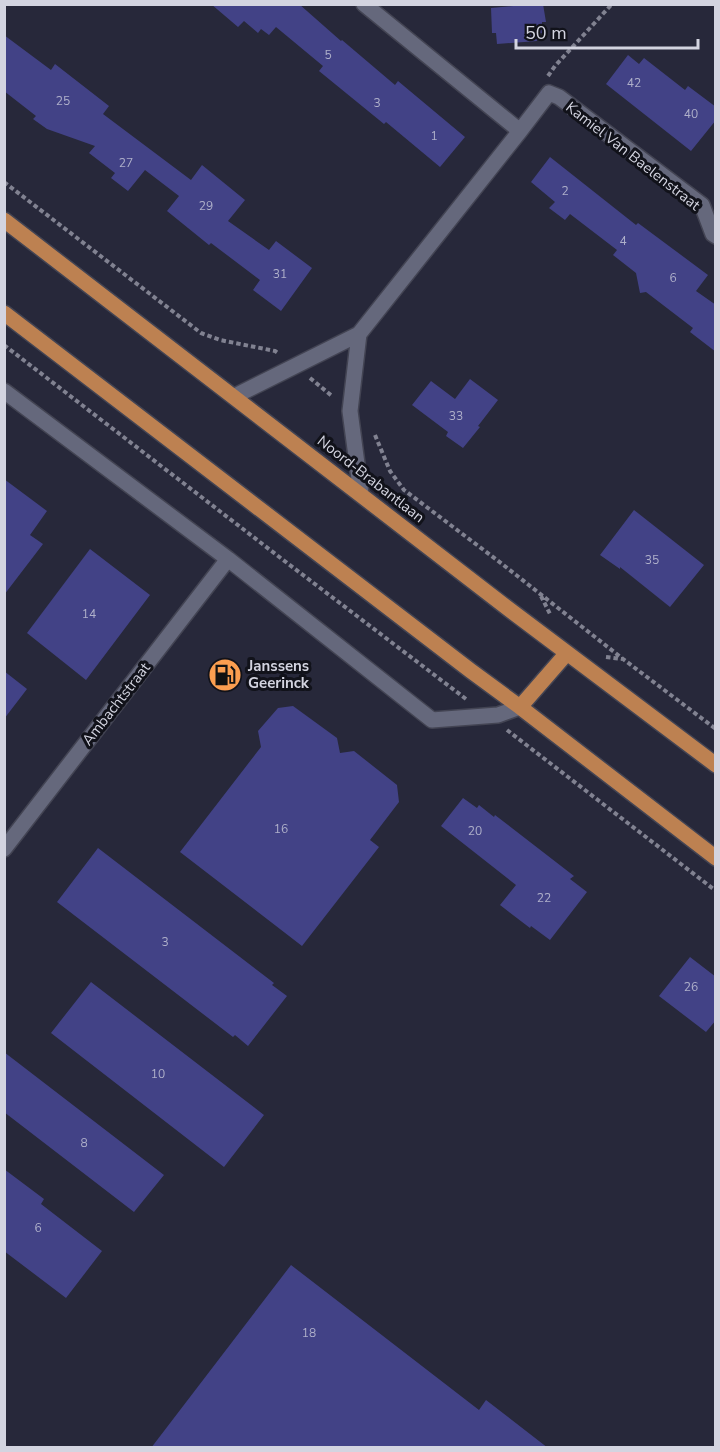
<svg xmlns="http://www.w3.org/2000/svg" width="720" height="1452" viewBox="0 0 720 1452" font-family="'Nunito Sans',sans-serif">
	<rect width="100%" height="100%" fill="#27283a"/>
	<path fill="#424286" d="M211,4H299L341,41L342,40L395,85L398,81L465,137L440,167L386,122L384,124L319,71L323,66L276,27L269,35L261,29L258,33L244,21L238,27Z
		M534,4H543L546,22H542V33L536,34L537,41L497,44L496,33H492L491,8Z
		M4,35L51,70L55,64L109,106L103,114L191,180L202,165L245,200L228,221L269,250L276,241L312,268L281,311L253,290L260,280L211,243L209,245L167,211L179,196L145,170L128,191L111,178L115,173L89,153L95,146L47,129L33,119L36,116L4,91Z
		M628,55L639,64L644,58L685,90L688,86L716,107V120L691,151L606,84Z
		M550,157L636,225L638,223L708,275L696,291L716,305V352L690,332L693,328L646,292L640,293L636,273L613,255L617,250L570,214L565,220L549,208L555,202L531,182Z
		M470,379L498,400L478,426L480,427L463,448L446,436L448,432L412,405L431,381L455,399Z
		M4,479L47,511L30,535L43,544L4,595Z
		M634,510L704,565L670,607L620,567V569L600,555Z
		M90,549L150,595L86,680L27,633Z
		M4,671L27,689L4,719Z
		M293,706L337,738L340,753L354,751L397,785L399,802L370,840L379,847L302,946L180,852L261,747L258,731L278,708Z
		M463,798L477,808L479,805L494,817L495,815L574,876L570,879L587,892L550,940L531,926L530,928L500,905L516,885L441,826Z
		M98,848L274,983L272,985L287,996L248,1046L235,1035L233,1037L57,902Z
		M690,957L716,977V1020L706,1032L659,996Z
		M91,982L264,1115L224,1167L51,1033Z
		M4,1052L164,1175L134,1212L4,1112Z
		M4,1169L44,1199L41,1204L102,1251L66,1298L4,1251Z
		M291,1265L479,1410L486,1400L548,1448H151Z"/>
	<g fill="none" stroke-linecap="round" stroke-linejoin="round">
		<defs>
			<path id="minor" d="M364,4L520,131
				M359,334L350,411L361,494
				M4,391L228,559L432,720L498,715L520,707
				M235,396L359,334L520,131L549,93L559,97L702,205L713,234L716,236
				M4,849L228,559"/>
			<path id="primary" d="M4,220L510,610L716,765
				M4,313L471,671L520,707L716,858
				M520,707L567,653"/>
		</defs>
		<use href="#minor" stroke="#434453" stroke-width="18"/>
		<use href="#primary" stroke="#434453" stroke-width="18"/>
		<path stroke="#818291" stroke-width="4" stroke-dasharray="4.5 3" stroke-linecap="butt" d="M548,76L555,66L612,4
			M4,182L201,333L220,340L275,351L278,353
			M4,345L278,556L466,699
			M310,378L332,396
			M375,435L390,471L404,490L497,560L623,659L716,729
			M541,596L551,616
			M606,657L622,659
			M507,730L716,891"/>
		<use href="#minor" stroke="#65687c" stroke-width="15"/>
		<use href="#primary" stroke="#bd8151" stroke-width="15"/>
	</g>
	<defs>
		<symbol id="fuel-disc" viewBox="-11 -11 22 22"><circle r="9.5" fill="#fb9e50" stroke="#11121a"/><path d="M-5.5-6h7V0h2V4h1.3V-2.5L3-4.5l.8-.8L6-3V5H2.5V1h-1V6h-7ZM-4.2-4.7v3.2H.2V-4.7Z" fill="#111"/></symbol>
	</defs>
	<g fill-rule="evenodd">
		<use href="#fuel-disc" x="206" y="656" width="38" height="38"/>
	</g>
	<g text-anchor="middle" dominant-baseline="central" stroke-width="6" stroke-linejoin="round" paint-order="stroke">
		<g font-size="12" fill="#afb0ca">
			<text x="328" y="55">5</text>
			<text x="634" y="83">42</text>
			<text x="63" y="101">25</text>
			<text x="377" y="103">3</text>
			<text x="691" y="114">40</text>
			<text x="434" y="136">1</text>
			<text x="126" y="163">27</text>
			<text x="565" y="191">2</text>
			<text x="206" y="206">29</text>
			<text x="623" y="241">4</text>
			<text x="280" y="274">31</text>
			<text x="673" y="278">6</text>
			<text x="456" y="416">33</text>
			<text x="652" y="560">35</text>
			<text x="89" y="614">14</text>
			<text x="281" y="829">16</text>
			<text x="475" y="831">20</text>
			<text x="544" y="898">22</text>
			<text x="165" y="942">3</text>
			<text x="691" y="987">26</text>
			<text x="158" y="1074">10</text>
			<text x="84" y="1143">8</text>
			<text x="38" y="1228">6</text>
			<text x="309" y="1333">18</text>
		</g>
		<g font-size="15" fill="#d3d4e0" stroke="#11121a">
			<text transform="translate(633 156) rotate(38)">Kamiel Van Baelenstraat</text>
			<text transform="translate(371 479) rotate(38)">Noord-Brabantlaan</text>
			<text transform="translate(116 704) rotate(-52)">Ambachtstraat</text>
		</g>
		<g font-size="15" font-weight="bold" fill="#d3d4e0" stroke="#11121a" text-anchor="start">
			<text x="248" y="666">Janssens<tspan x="248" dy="17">Geerinck</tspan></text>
		</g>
	</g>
	<rect width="720" height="1452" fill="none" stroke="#d3d4e0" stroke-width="12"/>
	<path d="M516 39v9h182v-9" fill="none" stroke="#d3d4e0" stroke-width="3"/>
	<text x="525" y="39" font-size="18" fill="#d3d4e0" stroke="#11121a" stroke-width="4.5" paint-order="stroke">50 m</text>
</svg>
